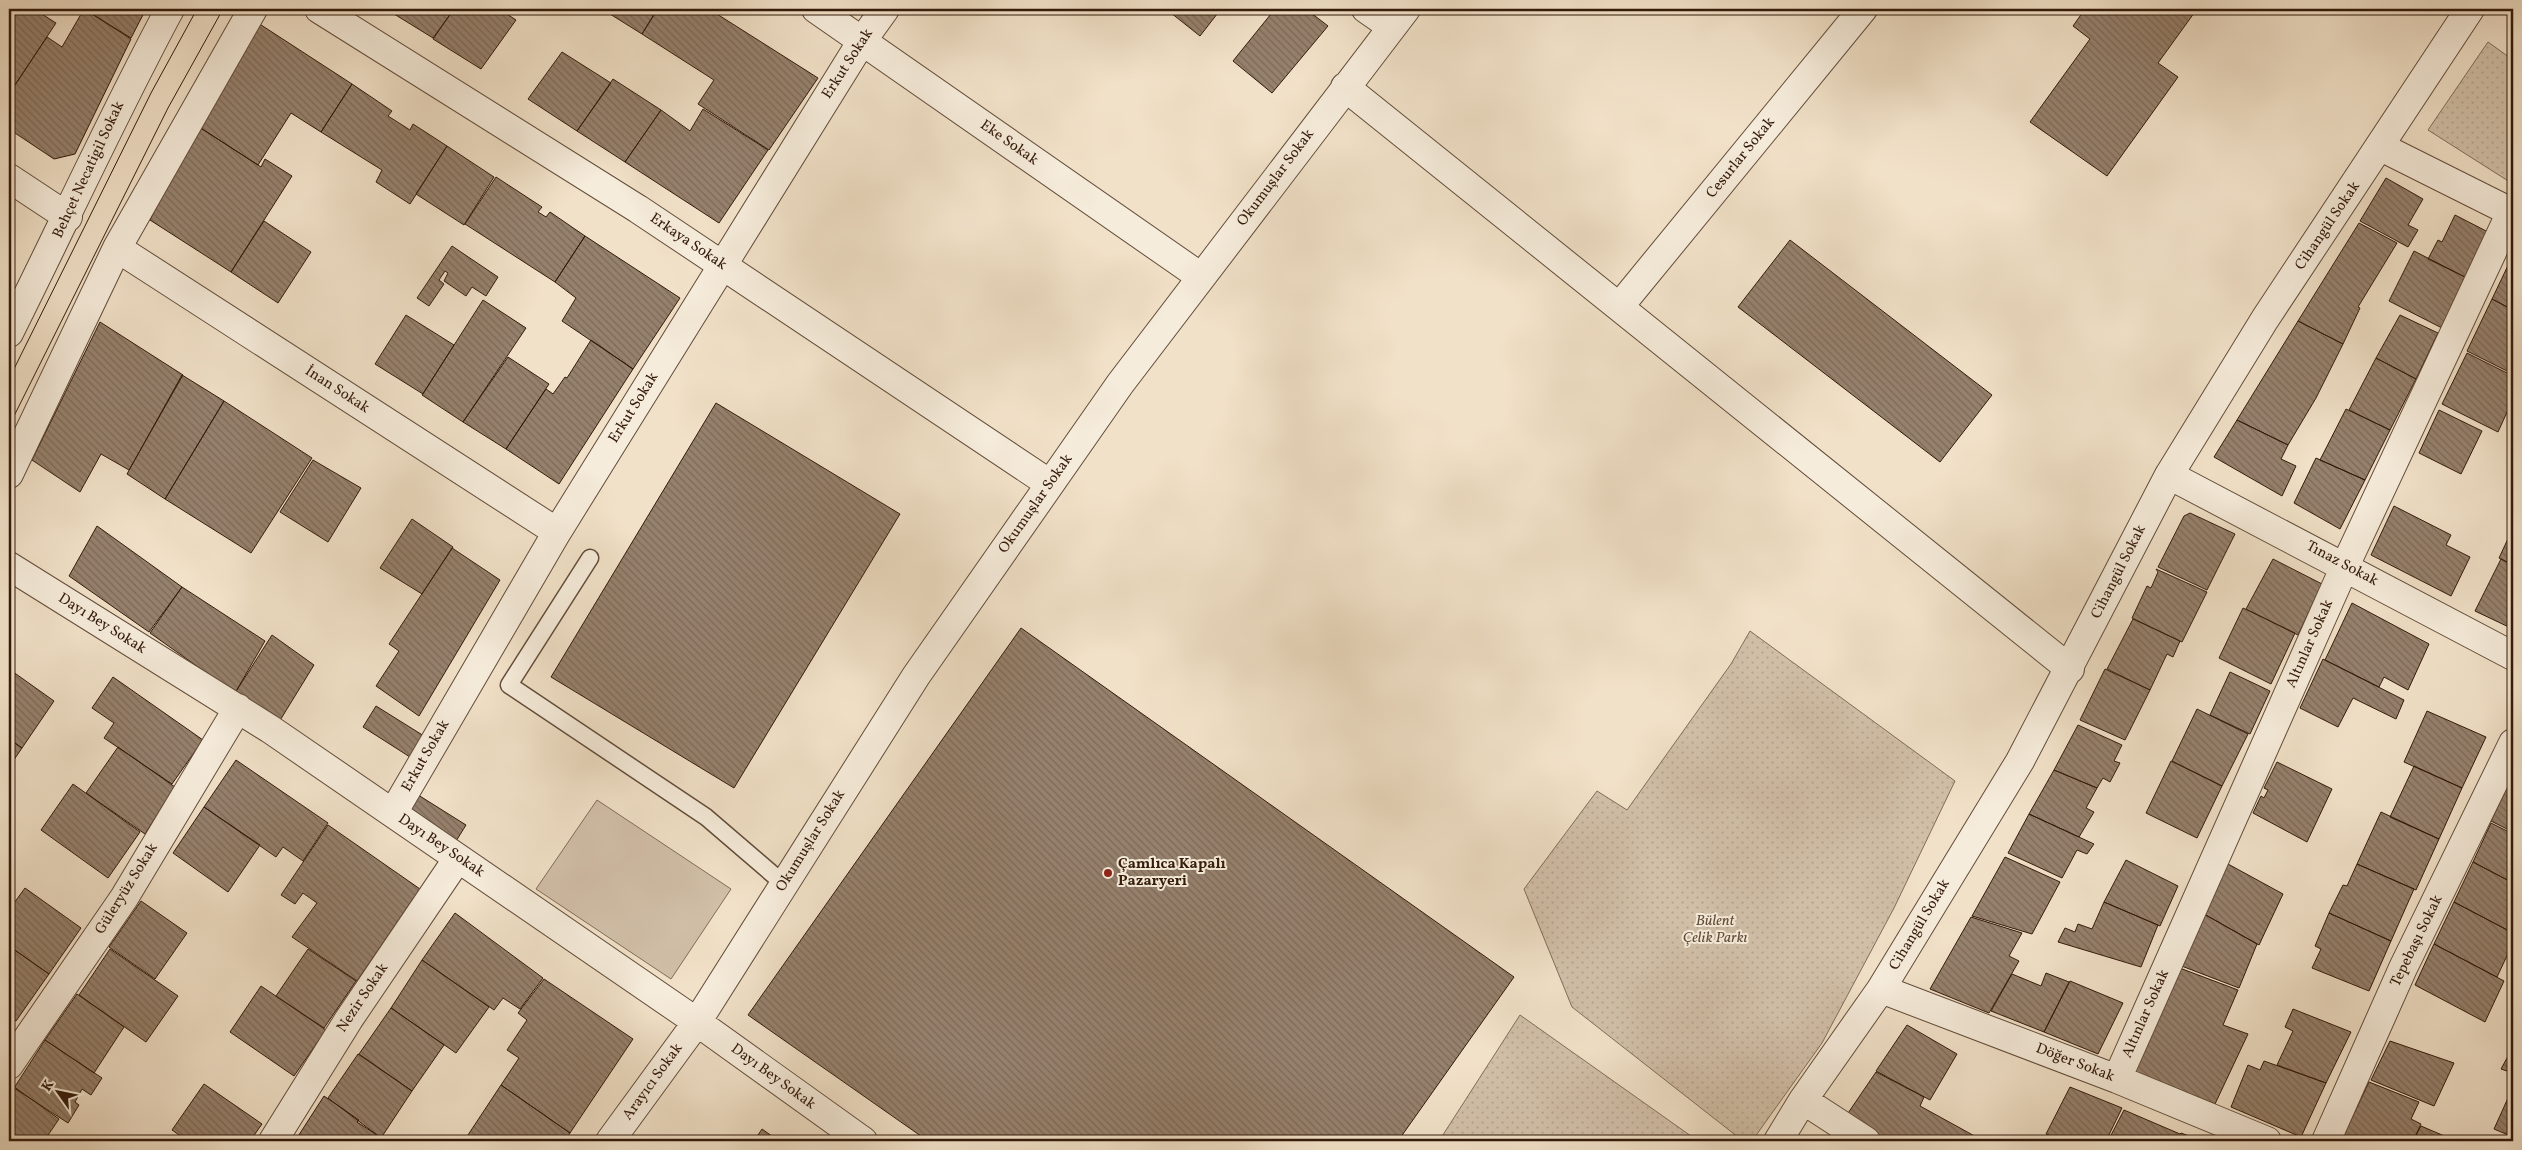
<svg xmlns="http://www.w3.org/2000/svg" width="2522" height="1150" viewBox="0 0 2522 1150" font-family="Vollkorn,serif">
	<defs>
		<pattern id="grass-dots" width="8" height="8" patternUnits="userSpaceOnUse" patternTransform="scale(1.25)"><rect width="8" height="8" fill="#d1bfa8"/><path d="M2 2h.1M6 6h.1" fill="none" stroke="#b4a48f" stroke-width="1.8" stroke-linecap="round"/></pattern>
		<pattern id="building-back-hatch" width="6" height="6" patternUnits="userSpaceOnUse" patternTransform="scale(1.25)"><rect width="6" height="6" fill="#96816d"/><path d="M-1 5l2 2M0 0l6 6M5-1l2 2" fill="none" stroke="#7b6958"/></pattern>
	</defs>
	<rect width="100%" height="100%" fill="#f1e1c8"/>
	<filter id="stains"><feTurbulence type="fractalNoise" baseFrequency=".004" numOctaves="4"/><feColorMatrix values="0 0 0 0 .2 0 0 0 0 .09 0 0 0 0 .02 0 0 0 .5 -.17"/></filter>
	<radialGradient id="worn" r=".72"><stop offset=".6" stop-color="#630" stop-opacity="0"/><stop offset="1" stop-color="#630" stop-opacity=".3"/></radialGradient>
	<path fill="url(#grass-dots)" stroke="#826c59" d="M2488,42L2513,60V184L2428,130Z
		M1750,631L1955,781L1894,908L1822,1043L1752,1141H1743L1572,1007L1524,889L1597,791L1627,810L1731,664Z
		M1520,1015L1698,1141H1439Z"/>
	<path fill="#d1bfa8" stroke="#826c59" d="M597,800L731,889L671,979L536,889Z"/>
	<path fill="url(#building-back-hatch)" stroke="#331a0a" d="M9,9H34L56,23L9,94Z
		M84,9H146L131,38Z
		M84,9L131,39L75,154L54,159L9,129V94L47,37L62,47Z
		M386,9H454L433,38Z
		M454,9H499L516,20L481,69L433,39Z
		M602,9H657L642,34Z
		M658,9H709L818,78L769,150L698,104L714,80L642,34Z
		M1166,9H1221L1200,36Z
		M1275,9H1306L1328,26L1272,93L1233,61Z
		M2085,9H2197L2158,63L2178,77L2107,176L2030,122L2090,39L2073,26Z
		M258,23L352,84L321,132L291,113L258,165L196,125Z
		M562,52L611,83L577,131L528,99Z
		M613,79L661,110L625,162L577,131Z
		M352,84L392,111L388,116L410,130L413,124L447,146L410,204L376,182L382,170L321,132Z
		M703,109L768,150L719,223L625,162L661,110L690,131Z
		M196,125L261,167L265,159L292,176L231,272L150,220Z
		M447,146L494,177L464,225L416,194Z
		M496,177L542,207L538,212L546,217L550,212L585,236L555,282L465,224Z
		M2386,178L2423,199L2408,225L2418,230L2408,247L2360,221Z
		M2455,215L2490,233L2467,278L2428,259L2438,240L2442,242Z
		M264,221L311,252L278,303L231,272Z
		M2359,223L2397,243L2358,307L2360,308L2343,344L2298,321Z
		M585,236L680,298L633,369L562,321L576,298L555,282Z
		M1790,240L1992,395L1940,462L1738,307Z
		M452,246L498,277L486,296L472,287L466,296L444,281L448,273L445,271L439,280L444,284L429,306L417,298Z
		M2414,251L2467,278L2442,328L2389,301Z
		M2513,255V310L2492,299Z
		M2492,299L2513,310V374L2467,351Z
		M483,300L526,328L463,422L422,395Z
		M406,315L454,345L423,394L375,364Z
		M2400,315L2438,333L2416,379L2376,358Z
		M2298,321L2343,344L2316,398L2288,445L2237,420Z
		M100,322L183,375L129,470L101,454L80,492L32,460Z
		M591,340L633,369L559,484L506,449L546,389L553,394L565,377L567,378Z
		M2467,353L2513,376V399L2498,432L2442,404Z
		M508,357L549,384L506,449L463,422Z
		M2376,358L2416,379L2390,430L2349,410Z
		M182,375L224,401L165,499L127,474Z
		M224,401L312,458L251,553L165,499Z
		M716,403L900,514L734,788L551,677Z
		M2346,409L2390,430L2365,480L2320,460Z
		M2439,410L2482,431L2461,474L2419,453Z
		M2237,420L2288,445L2281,459L2296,466L2282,496L2214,457Z
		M2316,458L2365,480L2340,529L2294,503Z
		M313,460L361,488L328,542L280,512Z
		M2394,506L2451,535L2446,545L2470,557L2451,596L2371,555Z
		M2190,513L2235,534L2207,590L2158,567L2184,516Z
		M412,519L453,547L422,594L380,568Z
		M97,526L182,587L149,632L69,576Z
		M2513,528V565L2499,558Z
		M452,548L500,580L419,716L376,686L399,651L389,644Z
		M2273,559L2322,584L2298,635L2246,609Z
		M2501,559L2513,565V629L2475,611Z
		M2156,569L2207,592L2182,642L2132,618L2147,586L2151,588L2158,572Z
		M182,587L265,641L235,693L150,633Z
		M2352,603L2429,644L2408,690L2384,677L2379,687L2325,660Z
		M2243,608L2295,633L2271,684L2219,658Z
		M2133,619L2180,641L2173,657L2167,654L2150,690L2107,669Z
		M1021,628L1514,977L1398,1141H928L748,1015Z
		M272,635L314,665L279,722L235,693Z
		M2323,659L2404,700L2396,719L2353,698L2338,727L2300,708Z
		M9,669L54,701L22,748L9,739Z
		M2105,669L2150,690L2125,740L2080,720Z
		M2230,672L2270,691L2250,734L2210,715Z
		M113,677L203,740L172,784L104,738L114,723L92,708Z
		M376,706L424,736L410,757L363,727Z
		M2197,709L2248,734L2222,786L2172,761Z
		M2427,711L2486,737L2462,788L2404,762Z
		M2078,725L2122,745L2114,761L2120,763L2110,782L2103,778L2097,788L2054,770Z
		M9,739L22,748L9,767Z
		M118,747L175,787L145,834L86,793Z
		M236,760L328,823L303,861L283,847L276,857L204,807Z
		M2171,761L2222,786L2197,838L2146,813Z
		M2277,762L2332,789L2307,842L2253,813L2261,796L2264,798L2268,790L2264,788Z
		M2414,766L2462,788L2439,839L2390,817Z
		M2054,770L2097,788L2086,808L2094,812L2079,837L2029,814Z
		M2511,779L2513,780V832L2491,821Z
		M73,784L140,832L108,878L41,830Z
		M415,793L466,825L453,846L401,814Z
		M204,807L260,845L228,892L173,853Z
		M2381,812L2439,839L2416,890L2357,864Z
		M2029,814L2094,844L2087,854L2077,850L2062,878L2008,853Z
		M2491,823L2513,834V883L2473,862Z
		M328,825L420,889L357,981L292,937L317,903L303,893L295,904L281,895Z
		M2005,857L2060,882L2032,934L1972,916Z
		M2126,860L2178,886L2160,926L2104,902Z
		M2473,862L2513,883V933L2454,902Z
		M2228,864L2283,894L2259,945L2204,914Z
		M2357,864L2414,889L2391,941L2329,913L2343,885L2347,886Z
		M25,888L81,928L49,974L9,946V910Z
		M141,901L187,933L155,979L109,947Z
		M2104,902L2158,925L2141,967L2058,942L2065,928L2075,932L2078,924L2092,929Z
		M2454,902L2513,933V943L2497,977L2434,944Z
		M455,913L543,978L520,1009L503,998L494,1010L422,960Z
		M2329,913L2391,941L2369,991L2312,968L2321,949L2315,946Z
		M2204,914L2257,944L2239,988L2179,965Z
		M1971,917L2022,933L2009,956L2019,961L1989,1013L1930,989Z
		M2434,944L2504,981L2485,1022L2415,985Z
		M9,946L49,974L16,1021L9,1016Z
		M110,949L178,996L146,1042L79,995Z
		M308,949L356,981L324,1028L276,996Z
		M422,960L489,1007L456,1053L391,1008Z
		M2177,967L2238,990L2223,1025L2248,1034L2215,1104L2133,1071Z
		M2046,973L2069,982L2044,1032L1991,1011L2012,974L2041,986Z
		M544,979L633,1039L570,1133L501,1085L519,1058L507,1050L527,1020L518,1013Z
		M2070,981L2123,1003L2098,1054L2044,1032Z
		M261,986L326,1030L294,1076L230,1032Z
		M77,994L124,1027L94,1073L45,1040Z
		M391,1008L444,1045L412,1091L359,1054Z
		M2293,1009L2351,1032L2326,1083L2277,1065L2293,1031L2285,1027Z
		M1907,1025L1957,1054L1930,1100L1876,1071Z
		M45,1040L102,1078L91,1095L82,1089L75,1102L79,1105L68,1123L14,1088Z
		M2390,1041L2454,1063L2434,1106L2371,1080Z
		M2513,1047V1073L2501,1069Z
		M358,1054L412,1091L381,1138L328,1098Z
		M2264,1061L2326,1083L2301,1137L2231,1107L2248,1065L2260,1070Z
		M1876,1072L1924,1097L1920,1106L1980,1139L1978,1141H1878L1844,1119Z
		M2369,1082L2419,1102L2411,1119L2421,1124L2413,1141H2341Z
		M204,1084L262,1124L250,1141H188L172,1130Z
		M501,1085L570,1133L565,1141H464Z
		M13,1086L59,1119L44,1141H9V1092Z
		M2070,1087L2122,1108L2106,1141H2064L2046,1134Z
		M2513,1087V1137L2494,1129Z
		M324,1096L359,1120L357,1122L386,1141H295Z
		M2124,1110L2180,1134L2181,1133L2203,1141H2108Z
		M2421,1126L2456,1141H2413Z
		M762,1129L779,1141H754Z"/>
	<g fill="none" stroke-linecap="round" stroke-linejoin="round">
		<defs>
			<path id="lane" d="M590,558L509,685L706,817L784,884"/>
			<path id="street" d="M319,9L638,209L1050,484
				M816,9L1201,277
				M1366,9L1392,27
				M1345,87L2070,669
				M2381,147L2513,213
				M9,178L68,217
				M117,248L557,532
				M1619,307L1863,9
				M9,333C63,225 113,115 170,9
				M9,474L117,248L253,9
				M2169,475L2513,656
				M9,566L270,729L697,1022L863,1141
				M393,813L557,532L862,41L885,9
				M1881,989L2117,1079L2267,1141
				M9,1065L124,898L238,708
				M2117,1079L2345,566L2511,212
				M1803,1100L1866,1141
				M273,1141L349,1019L458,858
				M610,1141L697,1022L916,676L1120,384L1406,9
				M1778,1141L1803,1100L1881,989L2020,761L2169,475L2265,319L2470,9
				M2326,1141L2403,968L2513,743"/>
		</defs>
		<use href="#lane" stroke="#624c3a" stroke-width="19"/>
		<use href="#street" stroke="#624c3a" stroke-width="30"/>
		<use href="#lane" stroke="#f6ecdb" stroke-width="16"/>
		<use href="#street" stroke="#f6ecdb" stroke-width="28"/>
		<path stroke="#331a0a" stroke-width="1" d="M9,379L151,93L197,9
			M9,426L168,108L223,9"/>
	</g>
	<circle fill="#8f2418" stroke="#f6ecdb" stroke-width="2" cx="1108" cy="873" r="5"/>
	<g text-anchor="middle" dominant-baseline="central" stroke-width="4" stroke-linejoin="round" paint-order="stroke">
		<g font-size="15" fill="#331a0a" stroke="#f6ecdb">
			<text transform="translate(848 64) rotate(-57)">Erkut Sokak</text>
			<text transform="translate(1009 143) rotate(35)">Eke Sokak</text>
			<text transform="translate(1741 158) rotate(-51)">Cesurlar Sokak</text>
			<text transform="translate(89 170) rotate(-65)">Behçet Necatigil Sokak</text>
			<text transform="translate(1276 178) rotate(-53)">Okumuşlar Sokak</text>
			<text transform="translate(2328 226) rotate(-56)">Cihangül Sokak</text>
			<text transform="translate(688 242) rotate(34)">Erkaya Sokak</text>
			<text transform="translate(337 390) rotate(33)">İnan Sokak</text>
			<text transform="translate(634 408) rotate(-58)">Erkut Sokak</text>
			<text transform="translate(1036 504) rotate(-55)">Okumuşlar Sokak</text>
			<text transform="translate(2342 564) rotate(28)">Tınaz Sokak</text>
			<text transform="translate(2119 572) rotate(-63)">Cihangül Sokak</text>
			<text transform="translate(102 624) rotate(32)">Dayı Bey Sokak</text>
			<text transform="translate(2310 644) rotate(-66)">Altınlar Sokak</text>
			<text transform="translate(426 756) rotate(-60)">Erkut Sokak</text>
			<text transform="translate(811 841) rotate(-58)">Okumuşlar Sokak</text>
			<text transform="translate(441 846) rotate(34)">Dayı Bey Sokak</text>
			<text transform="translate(127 889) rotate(-58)">Güleryüz Sokak</text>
			<text transform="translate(1920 925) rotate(-59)">Cihangül Sokak</text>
			<text transform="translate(2417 941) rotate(-64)">Tepebaşı Sokak</text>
			<text transform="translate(363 998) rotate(-56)">Nezir Sokak</text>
			<text transform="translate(2146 1014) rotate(-66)">Altınlar Sokak</text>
			<text transform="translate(2075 1063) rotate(21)">Döğer Sokak</text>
			<text transform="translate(773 1077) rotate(36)">Dayı Bey Sokak</text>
			<text transform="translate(653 1082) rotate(-54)">Arayıcı Sokak</text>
		</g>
		<g font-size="15" font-weight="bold" fill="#331a0a" stroke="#f6ecdb" text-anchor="start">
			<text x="1118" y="864">Çamlıca Kapalı<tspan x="1118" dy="17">Pazaryeri</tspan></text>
		</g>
		<g font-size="15" font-style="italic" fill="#624c39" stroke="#f6ecdb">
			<text x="1715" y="921">Bülent<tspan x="1715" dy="17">Çelik Parkı</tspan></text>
		</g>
	</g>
	<rect width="2522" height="1150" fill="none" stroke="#f1e1c8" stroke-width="30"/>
	<rect x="10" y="10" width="2502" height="1130" fill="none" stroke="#331a0a" stroke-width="2.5"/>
	<rect x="15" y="15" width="2492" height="1120" fill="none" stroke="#331a0a"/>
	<g transform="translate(58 1092) rotate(303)" stroke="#f6ecdb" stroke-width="4" paint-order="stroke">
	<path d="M0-4L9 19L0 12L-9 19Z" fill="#331a0a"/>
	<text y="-8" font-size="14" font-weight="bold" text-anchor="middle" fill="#331a0a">K</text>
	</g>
	<rect width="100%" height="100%" filter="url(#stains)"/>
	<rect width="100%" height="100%" fill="url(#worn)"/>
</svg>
